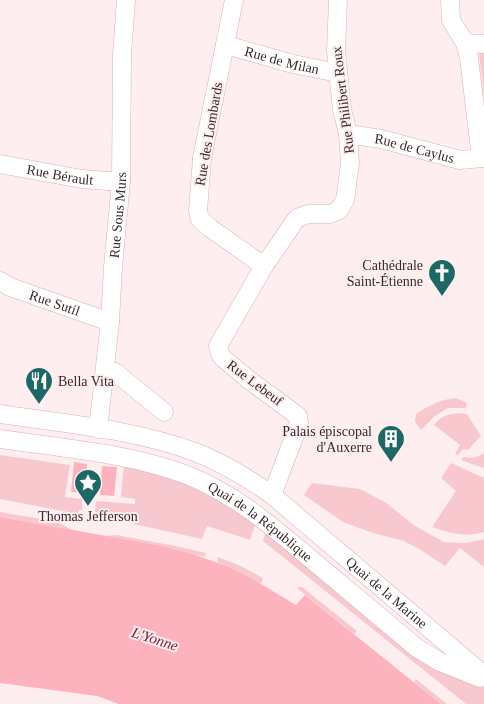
<svg xmlns="http://www.w3.org/2000/svg" width="484" height="704" viewBox="0 0 484 704" font-family="'Times New Roman',serif">
	<rect width="100%" height="100%" fill="#feeef0"/>
	<path fill="#f7c9cf" d="M484,53V96L479,54Z
		M455,398L466,402L467,406L465,408H448L435,416L421,430L415,422L416,414C429,405 440,400 455,398Z
		M459,413L467,414L481,436L468,450L463,449L458,455L455,454L460,445L434,425C440,416 449,414 459,413Z
		M484,453V468L461,460L464,457C471,459 478,457 484,453Z
		M0,455L70,465L65,497L82,499V510H79L78,514L0,499Z
		M124,463L179,477L256,522L250,540L207,526L202,539L134,524L135,514L95,513L96,501L135,504V499L121,497Z
		M451,463L484,478V532C464,538 451,533 432,527L456,491L441,478Z
		M312,483L360,489L385,502L415,526L444,542L466,543L484,539V567L460,548L445,566L419,549L404,541L373,533L343,522L304,495Z
		M0,512L58,522L72,530L0,517Z
		M266,529L414,651L480,682L484,686V704H466L263,541Z
		M116,535L176,546L206,553L205,557L163,546L105,536Z
		M218,557L243,567L263,578L261,584L217,562Z
		M298,587H302L357,631L354,634L298,589Z
		M416,679L447,704H441L414,682Z"/>
	<path fill="#fdb3bd" d="M74,462L87,464L85,493L71,492Z
		M102,466L117,467L114,496L100,495Z
		M0,517L163,546L193,554L229,567L251,578L296,605L305,595L441,704H119L97,696L0,683Z"/>
	<g fill="none" stroke-linecap="round" stroke-linejoin="round">
		<defs>
			<g id="minor">
				<path d="M234,0L202,158L198,211L200,219L210,228L264,266"/>
				<path d="M450,0L451,20L465,43L469,58L481,158"/>
				<path d="M465,43L484,44"/>
				<path id="s1" d="M226,45L293,64L338,73"/>
				<path id="s2" d="M348,134L381,139L460,160L484,158"/>
				<path id="s3" d="M0,164L82,179L121,182"/>
				<path id="s4" d="M0,281L10,287L110,322"/>
				<path d="M105,370L115,372L164,412"/>
				<path id="s5" d="M0,414C65,424 133,429 195,452C223,463 248,478 272,495L484,675"/>
				<path id="s6" d="M98,429L110,322L113,267L121,182L122,55L126,0"/>
				<path id="s7" d="M0,439C61,448 129,453 187,475C235,494 273,527 312,560C347,589 382,619 417,648L440,662L480,678"/>
				<path d="M272,495L299,424L298,416L249,380L223,358L220,354L218,346L264,266L297,218L308,214H330L339,210L345,200L350,163L348,134L342,109L336,51L338,0"/>
			</g>
		</defs>
		<use href="#minor" stroke="#d6b1b5" stroke-width="19"/>
		<use href="#minor" stroke="#fff" stroke-width="18"/>
	</g>
	<defs>
		<symbol id="church-pin" viewBox="-11 -11 22 30"><path d="M0 17L-7.5 6A9.5 9.5 0 1 1 7.5 6Z" fill="#1c6864" stroke="#feeef0"/><path d="M-1.2-6h2.4v3.5h3.3v2.4h-3.3V6h-2.4V-.1h-3.3v-2.4h3.3Z" fill="#fff"/></symbol>
		<symbol id="restaurant-pin" viewBox="-11 -11 22 30"><path d="M0 17L-7.5 6A9.5 9.5 0 1 1 7.5 6Z" fill="#1c6864" stroke="#feeef0"/><path d="M-5-6h1v4h1v-4h1v4h1v-4h1v5L-1.5 .5V6h-2V.5L-5-1ZM5-6V6H3V1.5H1.5Q1.5-4 5-6Z" fill="#fff"/></symbol>
		<symbol id="building-pin" viewBox="-11 -11 22 30"><path d="M0 17L-7.5 6A9.5 9.5 0 1 1 7.5 6Z" fill="#1c6864" stroke="#feeef0"/><path d="M-4-6H4V6H1V3H-1V6H-4ZM-2.5-4.3h1.7v1.8h-1.7ZM.8-4.3h1.7v1.8H.8ZM-2.5-1h1.7V.8h-1.7ZM.8-1h1.7V.8H.8Z" fill="#fff"/></symbol>
		<symbol id="sight-pin" viewBox="-11 -11 22 30"><path d="M0 17L-7.5 6A9.5 9.5 0 1 1 7.5 6Z" fill="#1c6864" stroke="#feeef0"/><path d="M0-6L1.8-2.2L6-1.7L2.9 1.2L3.7 5.4L0 3.3L-3.7 5.4L-2.9 1.2L-6-1.7L-1.8-2.2Z" fill="#fff"/></symbol>
	</defs>
	<g fill-rule="evenodd">
		<use href="#church-pin" x="426" y="257" width="32" height="43"/>
		<use href="#restaurant-pin" x="23" y="365" width="32" height="43"/>
		<use href="#building-pin" x="375" y="423" width="32" height="43"/>
		<use href="#sight-pin" x="72" y="467" width="32" height="43"/>
	</g>
	<g text-anchor="middle" dominant-baseline="central" stroke-width="4" stroke-linejoin="round" paint-order="stroke">
		<g font-size="14" fill="#392a2c" stroke="#feeef0">
			<text stroke="none"><textPath href="#s1" startOffset="58">Rue de Milan</textPath></text>
			<text transform="translate(343 100) rotate(-97)">Rue Philibert Roux</text>
			<text transform="translate(209 134) rotate(-80)">Rue des Lombards</text>
			<text stroke="none"><textPath href="#s2" startOffset="68">Rue de Caylus</textPath></text>
			<text stroke="none"><textPath href="#s3" startOffset="61">Rue Bérault</textPath></text>
			<text stroke="none"><textPath href="#s6" startOffset="215">Rue Sous Murs</textPath></text>
			<text stroke="none"><textPath href="#s4" startOffset="59">Rue Sutil</textPath></text>
			<text transform="translate(255 383) rotate(37)">Rue Lebeuf</text>
			<text stroke="none"><textPath href="#s7" startOffset="278">Quai de la République</textPath></text>
			<text stroke="none"><textPath href="#s5" startOffset="438">Quai de la Marine</textPath></text>
		</g>
		<g font-size="14" fill="#392a2c" stroke="#feeef0" text-anchor="end">
			<text x="423" y="265">Cathédrale<tspan x="423" dy="16">Saint-Étienne</tspan></text>
			<text x="58" y="381" text-anchor="start">Bella Vita</text>
			<text x="372" y="431">Palais épiscopal<tspan x="372" dy="16">d'Auxerre</tspan></text>
			<text x="88" y="516" text-anchor="middle">Thomas Jefferson</text>
		</g>
		<g font-size="15" font-style="italic" fill="#752135" stroke="#feeef0">
			<text transform="translate(155 639) rotate(18)">L'Yonne</text>
		</g>
	</g>
</svg>
